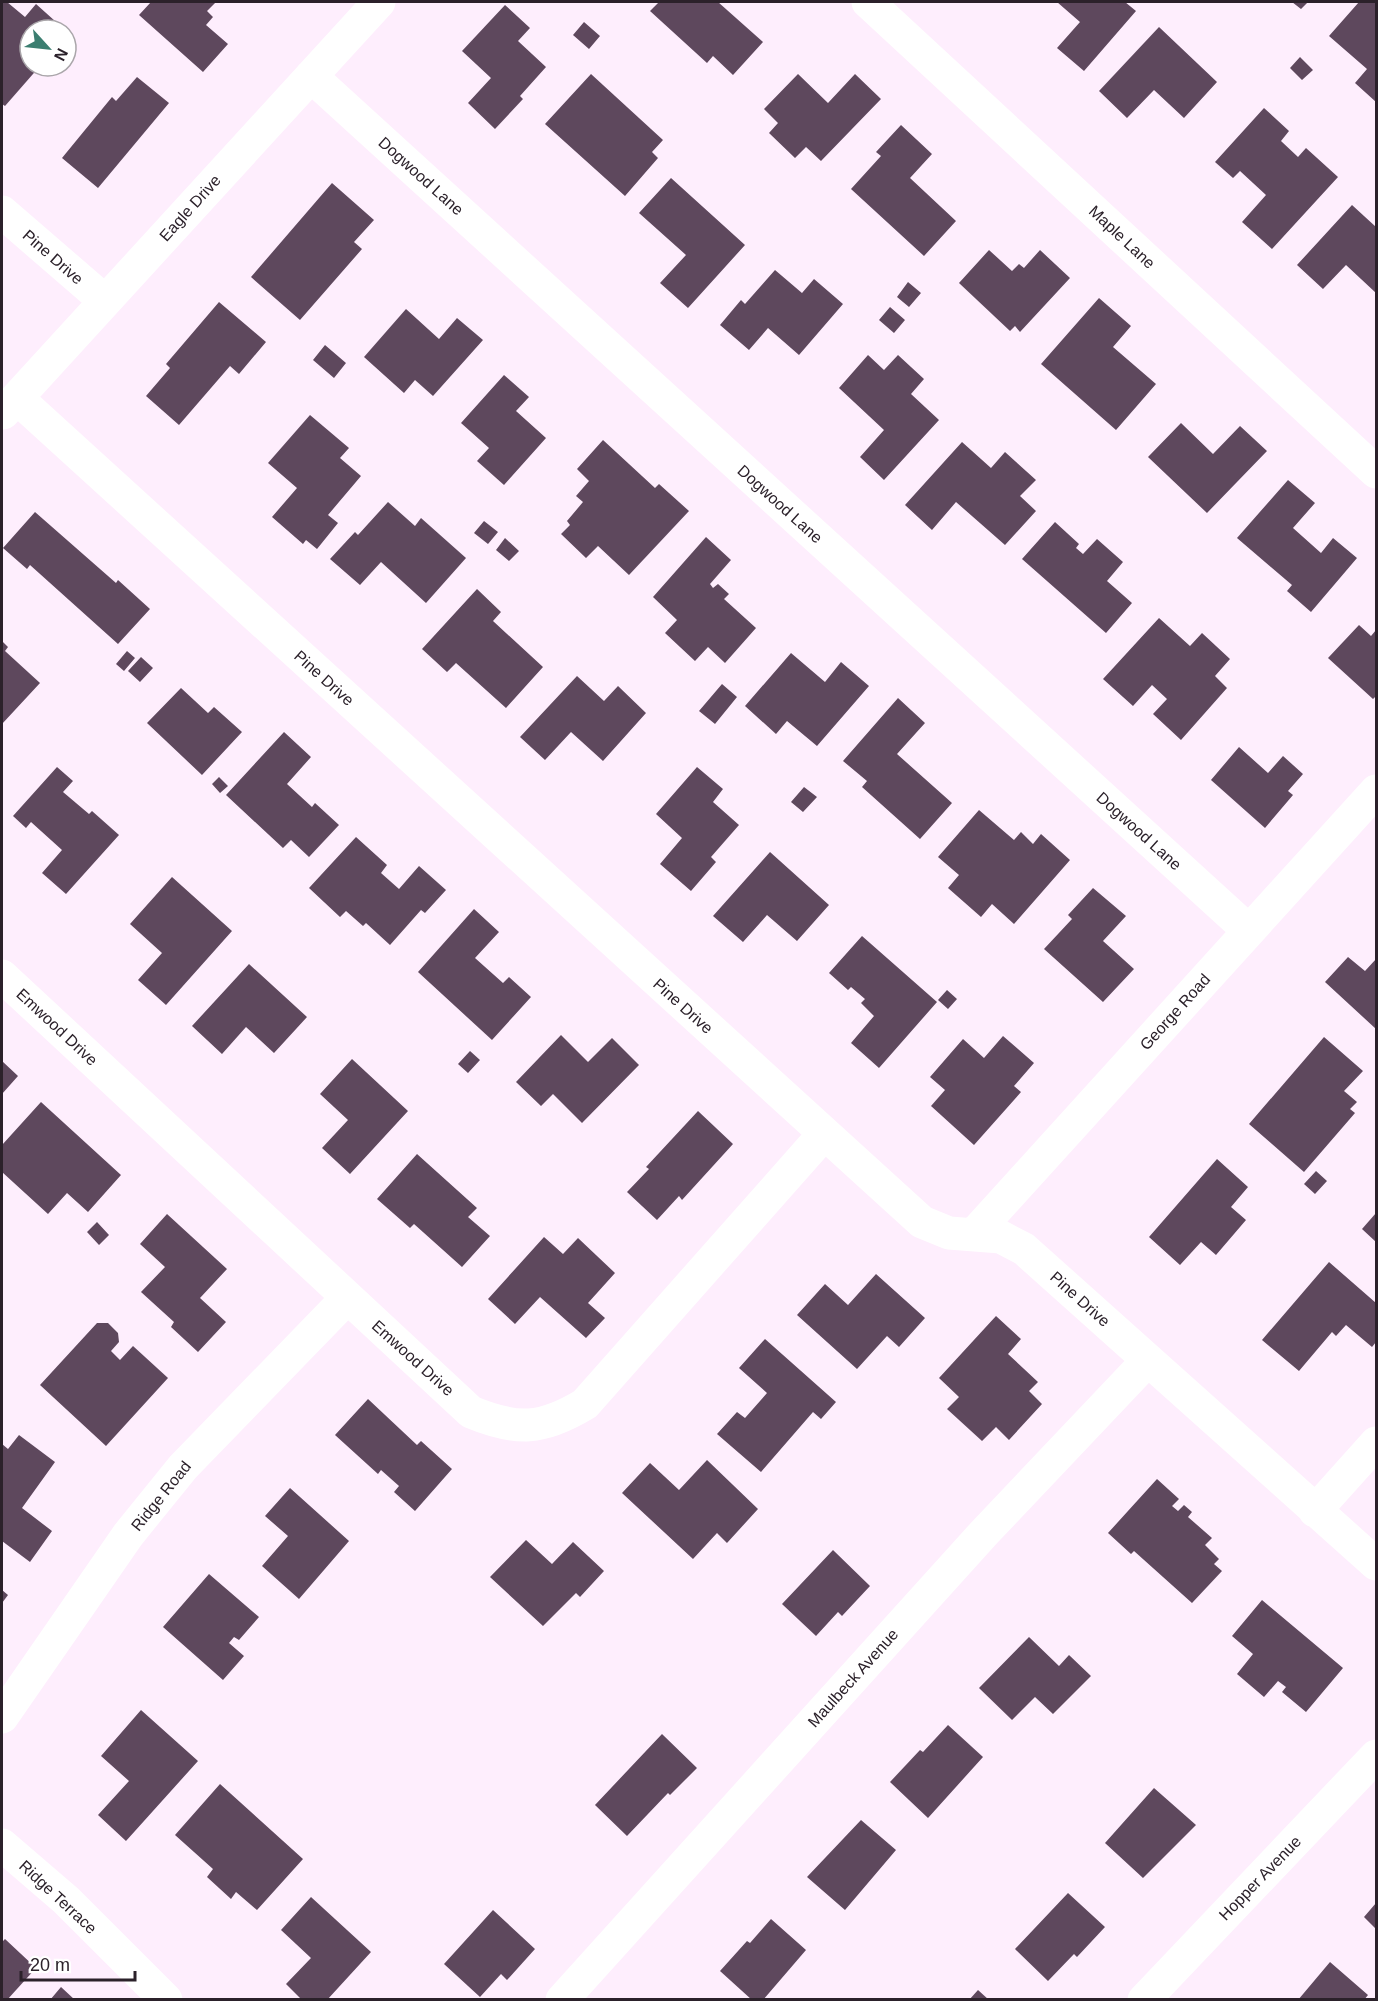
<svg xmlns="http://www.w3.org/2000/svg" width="1378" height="2001" viewBox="0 0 1378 2001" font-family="Helvetica,sans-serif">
	<rect width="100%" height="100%" fill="#feeefd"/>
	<path fill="#5e485d" d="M2,2H7L25,17L36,4L65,30H30V66H40L5,106L2,104Z
		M151,2H216L207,11L213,17L206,25L228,44L203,72L139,15Z
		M659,2H718L763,42L733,75L713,56L707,63L650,11Z
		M1057,2H1125L1136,11L1084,71L1057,48L1080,22Z
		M1292,2H1308L1301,9Z
		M1359,2H1376V102L1355,83L1367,69L1329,36Z
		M505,5L530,28L518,41L546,67L520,96L523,99L495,129L468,103L491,78L462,51Z
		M584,22L600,36L589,49L573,35Z
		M1159,27L1217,82L1184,118L1154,90L1127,118L1099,91Z
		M1300,57L1313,70L1302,80L1290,68Z
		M591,74L663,140L652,152L658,158L625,196L545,124Z
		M798,74L828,103L855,74L881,99L821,161L806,147L795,158L769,133L778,123L764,109Z
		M137,77L169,103L98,188L62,158L112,97L116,101Z
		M1264,108L1289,131L1281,141L1298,157L1306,148L1338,177L1272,249L1242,222L1266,195L1240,171L1233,178L1215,162Z
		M901,125L932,154L910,178L956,221L924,256L851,189L881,156L876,152Z
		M671,178L745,245L688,308L660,283L686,255L639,213Z
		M332,183L374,220L354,242L362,249L300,320L251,277Z
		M1352,205L1376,227V293L1346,265L1323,289L1297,265Z
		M989,250L1012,271L1019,264L1024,268L1040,250L1070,278L1020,332L1015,326L1010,331L959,283Z
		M775,270L802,293L814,279L843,304L799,355L768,328L749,350L720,325L741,300L745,304Z
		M908,282L921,293L909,307L897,297Z
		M1099,298L1131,326L1113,347L1156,384L1116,430L1041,364Z
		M219,302L266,342L239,374L230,366L179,425L146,396L170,368L166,364Z
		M890,307L905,320L894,333L879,320Z
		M406,309L439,339L457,318L483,340L433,396L415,380L404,393L364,357Z
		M325,345L346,363L334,378L313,360Z
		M868,355L884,370L898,355L924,379L911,394L939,420L884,480L860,457L884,430L839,388Z
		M504,375L529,397L516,411L546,438L504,485L477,461L489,448L461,423Z
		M310,415L349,448L340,458L361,476L328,515L338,523L317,549L306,540L303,544L272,517L297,488L268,463Z
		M1181,423L1213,454L1240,426L1267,451L1207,513L1148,457Z
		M603,440L655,488L659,484L689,511L629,575L598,546L586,558L561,534L570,525L567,521L583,502L576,496L589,481L577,469Z
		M962,442L991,468L1005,452L1036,480L1020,496L1036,511L1005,545L956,502L932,530L905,505Z
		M1288,480L1315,503L1293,528L1321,553L1333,538L1357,558L1311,612L1287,591L1292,585L1237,538Z
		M388,502L415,526L421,518L466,558L426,603L381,562L360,585L330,559L355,532L358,535Z
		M35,512L116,583L118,580L150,609L118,644L30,565L27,569L3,548Z
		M484,521L498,532L488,544L474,533Z
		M1055,522L1079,544L1076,548L1083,554L1097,539L1123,562L1107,581L1132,603L1106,633L1022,559Z
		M706,537L731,560L710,584L713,588L718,584L729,594L724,599L756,628L725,663L708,647L695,661L665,633L677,620L653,597Z
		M505,538L519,551L509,561L496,550Z
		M477,589L501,612L493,621L543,667L506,708L456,663L447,672L422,649Z
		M1159,618L1190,646L1202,633L1230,659L1215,676L1227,688L1181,740L1153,714L1167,699L1152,685L1133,706L1103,679Z
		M1359,625L1371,636L1376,630V696L1373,699L1328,658Z
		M2,641L8,647L5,651L40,683L2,724Z
		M127,651L135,658L124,671L116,664Z
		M791,653L825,682L841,662L869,686L817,746L787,721L776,734L745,706Z
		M141,657L153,668L140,682L128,671Z
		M577,676L604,701L618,686L646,713L603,761L571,732L545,760L520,737Z
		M722,684L737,697L715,724L699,711Z
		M181,688L208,713L214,707L242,732L202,775L147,723Z
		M898,698L925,723L897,754L952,803L920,839L862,787L867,781L843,761Z
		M284,732L311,757L287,784L312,807L315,803L339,825L309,857L291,840L283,848L226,795Z
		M1239,747L1268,773L1283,756L1303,774L1288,791L1293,795L1265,828L1211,780Z
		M57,767L73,781L63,792L89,814L92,811L119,835L66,894L42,873L62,850L31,822L26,828L13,816Z
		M697,767L723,789L713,802L739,825L711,857L716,862L691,891L660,864L682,838L656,814Z
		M219,777L228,786L220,793L212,784Z
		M804,787L817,797L803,812L791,802Z
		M979,810L1014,840L1021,832L1033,844L1041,834L1070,860L1014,924L992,904L981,917L948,888L959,875L938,857Z
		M356,837L387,865L381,873L399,889L419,866L446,890L425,913L421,910L390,945L366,923L363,926L346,911L340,917L309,888Z
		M770,852L829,905L797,941L767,915L743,942L713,916Z
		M172,877L232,931L166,1005L138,980L162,953L130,924Z
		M1093,888L1126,916L1103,941L1134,969L1103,1002L1044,949L1072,919L1068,915Z
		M474,909L499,932L475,958L503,983L509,977L531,997L492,1040L418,972Z
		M862,936L937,1002L879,1068L851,1043L874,1016L861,1003L865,999L851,987L848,990L829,973Z
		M1348,957L1365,971L1376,959V1029L1325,982Z
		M249,964L307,1017L274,1053L246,1027L222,1054L192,1026Z
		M947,990L957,999L948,1009L938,1000Z
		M561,1035L588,1062L612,1038L639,1065L582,1123L553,1094L541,1106L516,1082Z
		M1003,1036L1034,1063L1014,1086L1021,1092L974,1145L931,1106L945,1090L930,1077L963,1039L984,1058Z
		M1324,1037L1363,1071L1344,1091L1357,1102L1350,1109L1355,1113L1304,1172L1249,1124Z
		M470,1051L480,1060L468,1073L458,1064Z
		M352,1059L408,1111L350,1174L322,1148L348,1120L320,1094Z
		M2,1061L18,1076L2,1094Z
		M41,1102L121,1175L88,1212L67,1193L48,1214L2,1172V1145Z
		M698,1111L733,1144L682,1200L679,1196L657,1220L627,1192L649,1169L646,1167Z
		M417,1154L477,1208L468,1217L490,1236L462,1267L414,1224L410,1228L377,1199Z
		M1217,1159L1248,1187L1231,1207L1246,1220L1216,1255L1201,1242L1180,1265L1149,1237Z
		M1316,1171L1327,1181L1315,1194L1304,1184Z
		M1376,1213V1242L1362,1229Z
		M167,1214L227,1269L200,1298L226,1322L198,1352L171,1327L174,1322L141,1292L165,1267L140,1244Z
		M97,1222L109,1235L99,1245L87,1232Z
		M544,1237L563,1254L578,1238L615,1273L588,1303L605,1318L586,1338L540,1297L515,1324L488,1299Z
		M1329,1262L1376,1303V1342L1372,1347L1346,1325L1336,1336L1332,1332L1299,1371L1262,1340Z
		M876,1274L925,1318L899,1347L887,1336L857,1369L797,1315L825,1284L848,1305Z
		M996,1316L1021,1339L1008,1354L1038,1382L1029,1391L1042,1404L1009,1440L996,1427L982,1441L947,1409L959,1397L939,1378Z
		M97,1323H108L118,1333L119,1342L111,1351L120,1360L133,1346L168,1378L106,1446L40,1385Z
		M765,1339L836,1402L821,1419L813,1412L761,1472L717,1434L737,1412L745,1418L767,1393L739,1368Z
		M368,1399L417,1445L421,1441L452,1469L415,1511L394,1492L399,1486L381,1470L378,1474L335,1435Z
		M19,1435L55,1462L22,1508L52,1531L30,1562L2,1541V1444L8,1449Z
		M707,1460L758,1509L727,1543L717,1533L693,1559L622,1493L650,1463L679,1490Z
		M1157,1479L1179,1499L1172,1506L1178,1511L1184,1505L1192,1512L1188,1517L1212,1538L1205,1545L1219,1559L1214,1564L1222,1571L1192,1603L1134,1551L1131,1554L1108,1533Z
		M290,1488L349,1541L299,1599L262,1566L288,1536L265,1516Z
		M526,1540L552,1564L573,1542L604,1571L580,1597L576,1593L543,1626L490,1577Z
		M833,1550L870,1586L842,1616L838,1612L816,1636L782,1604Z
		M209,1574L259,1617L239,1640L234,1637L229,1643L244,1656L223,1680L163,1627Z
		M2,1590L8,1595L2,1603Z
		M1262,1600L1343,1668L1306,1712L1282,1692L1286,1687L1278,1681L1264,1697L1237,1674L1253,1654L1232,1636Z
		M1029,1637L1059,1666L1069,1655L1091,1676L1053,1714L1035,1697L1012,1720L979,1688Z
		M141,1710L198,1761L126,1841L98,1815L129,1781L101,1756Z
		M948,1725L983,1757L928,1818L890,1782L920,1750L923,1752Z
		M662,1734L697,1768L670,1795L668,1793L627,1836L595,1805Z
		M220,1784L303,1859L257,1910L236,1892L231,1899L207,1877L213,1869L175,1835Z
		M1154,1788L1196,1825L1143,1878L1105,1843Z
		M861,1820L896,1850L845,1910L807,1877Z
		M1068,1893L1105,1927L1077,1957L1074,1954L1048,1981L1015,1949Z
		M311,1897L371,1952L327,2000H302L286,1984L311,1958L281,1930Z
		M1376,1903V1929L1364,1917Z
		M493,1910L535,1949L507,1980L501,1974L480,1997L444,1964Z
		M771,1919L806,1950L763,2000H752L720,1971L747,1941L750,1943Z
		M5,1939L36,1968L7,2000H2V1942Z
		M1330,1962L1368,1995L1364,2000H1298Z
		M61,1987L75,2000H50Z
		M978,1990L989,2000H969Z"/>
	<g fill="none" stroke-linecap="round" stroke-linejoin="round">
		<path stroke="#fff" stroke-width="33" d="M868,2L1376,472
			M311,76L1249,931
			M2,212L105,301
			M17,398L922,1222L949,1233L1001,1237L1024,1249L1376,1564
			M3,413L379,2
			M2,976L471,1412C517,1431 542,1430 585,1404L824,1134
			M974,1234L1376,791
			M1315,1511L1376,1443
			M2,1717L128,1535L183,1467L347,1298
			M2,1845L66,1900L166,2000
			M562,2000L984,1533L1148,1360
			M1144,2000L1376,1756"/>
	</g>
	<g text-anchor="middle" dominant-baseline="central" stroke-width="6" stroke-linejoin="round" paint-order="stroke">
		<g font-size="16" fill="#2b212a" stroke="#fff">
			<text transform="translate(421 176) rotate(42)">Dogwood Lane</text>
			<text transform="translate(190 208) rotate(-48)">Eagle Drive</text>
			<text transform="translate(1122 237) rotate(43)">Maple Lane</text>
			<text transform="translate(53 257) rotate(41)">Pine Drive</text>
			<text transform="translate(780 504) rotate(42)">Dogwood Lane</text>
			<text transform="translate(324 678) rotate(42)">Pine Drive</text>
			<text transform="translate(1139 831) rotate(42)">Dogwood Lane</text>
			<text transform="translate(683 1006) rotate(42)">Pine Drive</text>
			<text transform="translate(1175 1012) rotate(-48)">George Road</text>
			<text transform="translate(57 1027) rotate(43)">Emwood Drive</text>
			<text transform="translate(1080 1299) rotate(42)">Pine Drive</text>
			<text transform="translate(413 1358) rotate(42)">Emwood Drive</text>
			<text transform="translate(161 1496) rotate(-51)">Ridge Road</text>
			<text transform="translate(853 1678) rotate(-48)">Maulbeck Avenue</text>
			<text transform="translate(1260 1878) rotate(-46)">Hopper Avenue</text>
			<text transform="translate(58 1897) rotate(43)">Ridge Terrace</text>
		</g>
	</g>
	<rect width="1378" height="2001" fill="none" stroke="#2b212a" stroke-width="6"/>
	<g transform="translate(48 48) rotate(117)"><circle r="28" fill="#ffffff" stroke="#aaa6aa" stroke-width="1.5"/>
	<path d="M0-4.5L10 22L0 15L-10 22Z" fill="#3b7e70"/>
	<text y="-9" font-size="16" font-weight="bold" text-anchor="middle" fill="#2b212a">N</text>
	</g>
	<path d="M21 1971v9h114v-9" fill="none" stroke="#2b212a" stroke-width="3"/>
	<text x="30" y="1971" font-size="18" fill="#2b212a" stroke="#ffffff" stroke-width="4.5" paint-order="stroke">20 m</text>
</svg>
